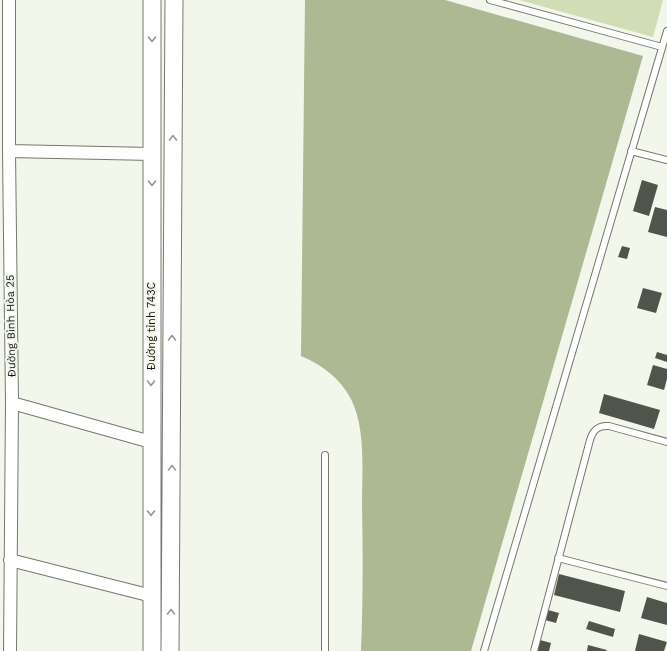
<svg xmlns="http://www.w3.org/2000/svg" width="667" height="651" viewBox="0 0 667 651" font-family="'Work Sans',sans-serif">
	<rect width="100%" height="100%" fill="#f2f6eb"/>
	<path fill="#d0ddb6" d="M519,0H663L653,37Z"/>
	<path fill="#acb993" d="M305,0H445L643,56L471,651H361C363,602 363,553 362,505C362,472 366,429 351,399C340,378 322,365 301,356Z"/>
	<path fill="#51544b" d="M642,180L658,185L649,216L633,211Z
		M655,207L667,210V237L648,232Z
		M622,246L630,248L627,259L618,257Z
		M643,288L662,293L656,313L637,308Z
		M657,352L667,355V362L655,358Z
		M653,365L667,369V379L664,390L647,385Z
		M604,394L660,410L654,429L599,413Z
		M559,574L625,591L620,612L554,595Z
		M647,597L667,603V625L641,618Z
		M548,610L559,613L556,623L545,620Z
		M589,621L615,629L613,637L586,629Z
		M639,634L667,642L664,651H635Z
		M540,640L551,643L549,651H537Z
		M588,645L607,650L606,651H587Z"/>
	<g fill="none" stroke-linecap="round" stroke-linejoin="round">
		<defs>
			<path id="lane" d="M490,0L662,47
				M631,151L667,160
				M558,558L667,586
				M325,651V455
				M484,651L667,31
				M534,651L590,440C593,430 598,425 609,426L667,442"/>
			<path id="street" d="M9,0V151L12,403L10,651
				M9,151L152,154
				M12,403L151,442
				M10,560L152,596"/>
			<path id="secondary" d="M152,651V0
				M170,651L174,0"/>
		</defs>
		<use href="#lane" stroke="#74786e" stroke-width="8"/>
		<use href="#street" stroke="#74786e" stroke-width="14"/>
		<use href="#secondary" stroke="#74786e" stroke-width="19"/>
		<use href="#lane" stroke="#fff" stroke-width="6"/>
		<use href="#street" stroke="#fff" stroke-width="12"/>
		<use href="#secondary" stroke="#fff" stroke-width="17"/>
	</g>
	<defs><path id="oneway-chevron" d="M-2-3.5L2.5 0L-2 3.5" fill="none" stroke-width="1.6" stroke-linecap="round" stroke-linejoin="round"/></defs>
	<g stroke="#979796">
		<use href="#oneway-chevron" transform="translate(152 39) rotate(90)"/>
		<use href="#oneway-chevron" transform="translate(173 138) rotate(-90)"/>
		<use href="#oneway-chevron" transform="translate(152 183) rotate(90)"/>
		<use href="#oneway-chevron" transform="translate(172 338) rotate(-90)"/>
		<use href="#oneway-chevron" transform="translate(151 383) rotate(90)"/>
		<use href="#oneway-chevron" transform="translate(172 468) rotate(-90)"/>
		<use href="#oneway-chevron" transform="translate(151 513) rotate(89)"/>
		<use href="#oneway-chevron" transform="translate(171 612) rotate(-90)"/>
	</g>
	<g text-anchor="middle" dominant-baseline="central" stroke-width="4" stroke-linejoin="round" paint-order="stroke">
		<g font-size="11" fill="#171815" stroke="#f2f6eb">
			<text transform="translate(11 326) rotate(-91)">Đường Bình Hòa 25</text>
			<text transform="translate(151 326) rotate(-90)">Đường tỉnh 743C</text>
		</g>
	</g>
</svg>
